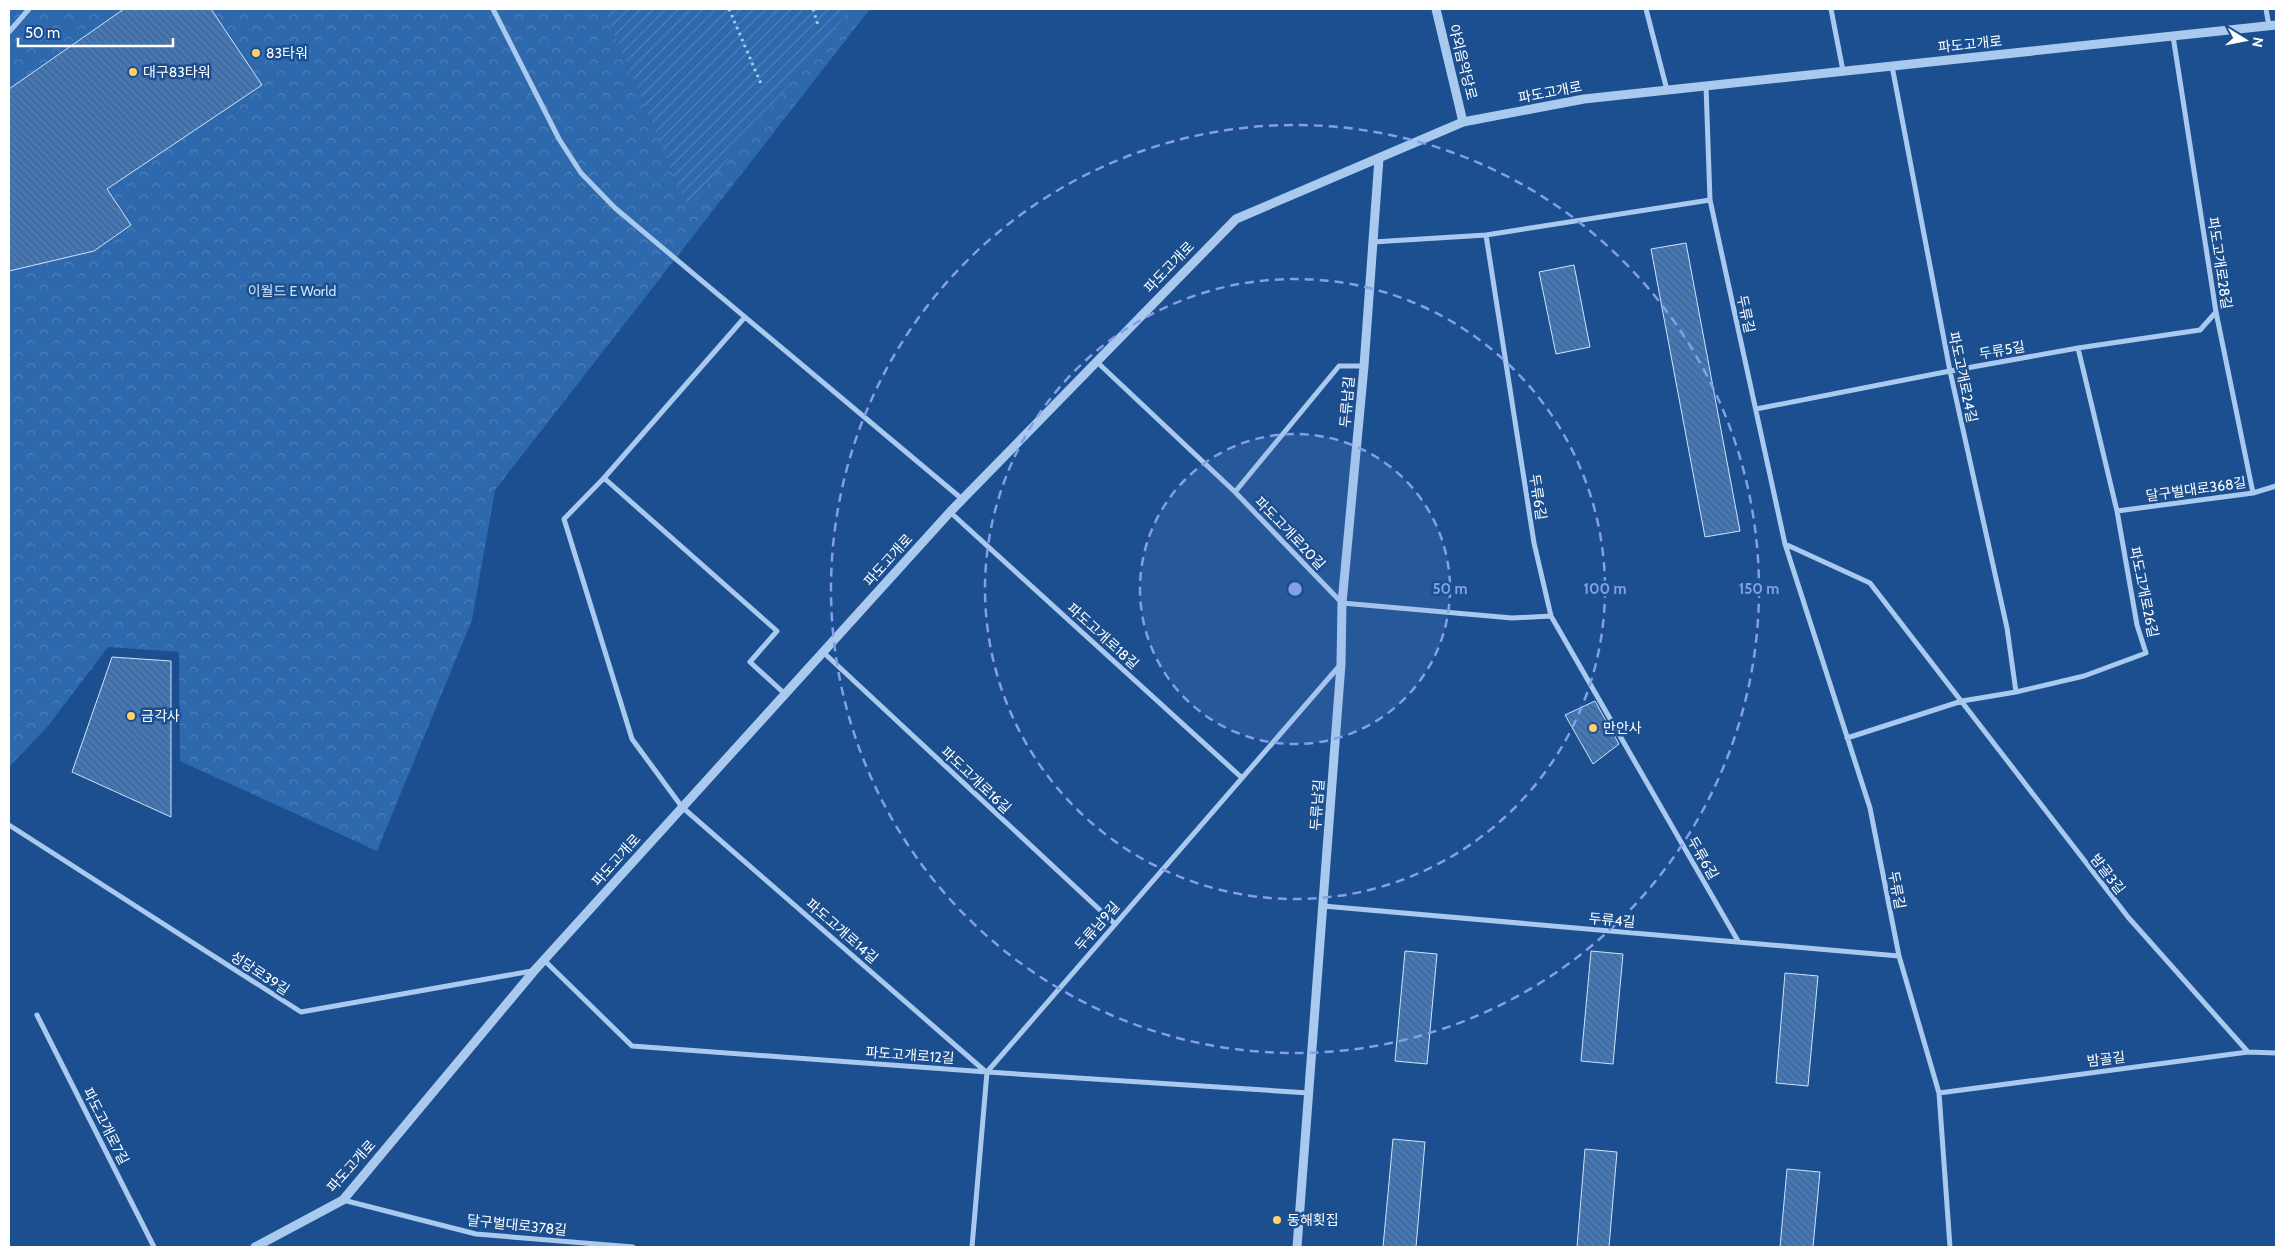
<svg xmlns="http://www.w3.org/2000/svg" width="2285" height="1256" viewBox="0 0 2285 1256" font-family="Cabin,'Noto Sans KR',sans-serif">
	<defs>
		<pattern id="park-crowns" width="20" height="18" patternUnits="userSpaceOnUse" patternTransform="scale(1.25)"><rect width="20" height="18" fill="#2e69ad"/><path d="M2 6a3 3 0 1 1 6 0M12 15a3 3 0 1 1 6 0" fill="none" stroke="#4d80b9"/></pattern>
		<pattern id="garden-furrows" width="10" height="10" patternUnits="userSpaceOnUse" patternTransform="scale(1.25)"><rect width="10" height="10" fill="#2e69ad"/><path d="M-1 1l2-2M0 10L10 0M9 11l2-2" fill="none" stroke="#4d80b9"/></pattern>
		<pattern id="building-back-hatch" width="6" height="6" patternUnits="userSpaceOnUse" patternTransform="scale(1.25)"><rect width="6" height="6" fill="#4478b7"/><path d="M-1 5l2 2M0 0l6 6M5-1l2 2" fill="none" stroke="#486282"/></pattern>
	</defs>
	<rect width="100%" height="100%" fill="#1b4f8f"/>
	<path fill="url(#park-crowns)" d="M9,9H870L495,490L472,620L377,851L180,761L179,652L108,647L48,726L9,767Z"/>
	<path fill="url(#garden-furrows)" d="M604,9H851L688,208Z"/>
	<path fill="url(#building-back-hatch)" stroke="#cfe3fa" d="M124,9H211L262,85L107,189L131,225L94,251L9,271V89Z
		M1686,243L1740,531L1705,537L1651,249Z
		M1574,265L1590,347L1556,354L1539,272Z
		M112,657L171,661V817L72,772Z
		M1595,701L1619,744L1593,764L1565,715Z
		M1405,951L1437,954L1427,1064L1395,1061Z
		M1591,951L1623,954L1613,1064L1581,1061Z
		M1785,973L1818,976L1808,1086L1776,1083Z
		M1393,1139L1425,1142L1416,1247H1383Z
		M1585,1149L1617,1152L1609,1247H1577Z
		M1787,1169L1820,1172L1813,1247H1780Z"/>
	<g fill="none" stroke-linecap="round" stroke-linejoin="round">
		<path stroke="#a9c9ee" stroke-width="3" stroke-dasharray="2.5 4" stroke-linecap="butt" d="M729,9L762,86
			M813,9L818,25"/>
		<path stroke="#a9c9ee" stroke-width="5" d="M493,9L559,139L581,173L615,208L962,499
			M1646,9L1667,90
			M1831,9L1843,71
			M2266,9L2269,26
			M9,32L29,9
			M2173,36L2216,312L2253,493
			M1892,66L1950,371L2007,628L2016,692
			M1706,86L1710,200L1785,544L1870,808L1899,956L1939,1093L1950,1247
			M1710,200L1486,235L1534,543L1551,616L1738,941
			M1373,242L1486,235
			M745,317L604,478L777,631L750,662L785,694
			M1096,361L1235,492L1342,603L1512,618L1551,616
			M1756,409L1950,371L2078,348L2200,330L2216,312
			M604,478L564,519L632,739L682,807L986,1072
			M1235,492L1339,366H1364
			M2117,511L2253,493L2276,486
			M950,512L1241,777
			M1785,544L1870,583L2128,917L2248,1052
			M823,652L1115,924
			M1847,738L1962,701L2016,692L2084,676L2146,653L2137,625L2117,511L2078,348
			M9,825L301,1012L532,971
			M1323,906L1899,956
			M545,961L632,1046L987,1072L1309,1093
			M37,1015L154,1247
			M1939,1093L2248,1052L2276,1053
			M343,1200L476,1234L633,1247
			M972,1247L987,1072L1341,664"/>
		<path stroke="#a9c9ee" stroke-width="9" d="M1436,9L1463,122
			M255,1247L343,1200L534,971L950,512L1236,219L1463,122L1584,99L2276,25
			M1297,1247L1341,664L1342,603L1364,366L1379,158"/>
	</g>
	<circle cx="1295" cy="589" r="155" fill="#839eea" fill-opacity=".12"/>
	<g fill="none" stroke="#839eea" stroke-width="2.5" stroke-dasharray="9 6">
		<circle cx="1295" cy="589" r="155"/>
		<circle cx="1295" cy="589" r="310"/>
		<circle cx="1295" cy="589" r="464"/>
	</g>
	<g fill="#ffd166" stroke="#1b4f8f" stroke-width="2">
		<circle cx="256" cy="53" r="5"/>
		<circle cx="133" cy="72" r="5"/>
		<circle cx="131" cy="716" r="5"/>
		<circle cx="1593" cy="728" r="5"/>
		<circle cx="1277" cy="1220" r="5"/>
	</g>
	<g text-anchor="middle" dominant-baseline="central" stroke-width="5" stroke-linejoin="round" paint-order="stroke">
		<g font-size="14" fill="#fff" stroke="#1b4f8f">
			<text transform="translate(1970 44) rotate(-6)">파도고개로</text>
			<text transform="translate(1463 62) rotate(76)">야외음악당로</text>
			<text transform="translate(1550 92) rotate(-11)">파도고개로</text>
			<text transform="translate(2220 263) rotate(81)">파도고개로28길</text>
			<text transform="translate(1169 267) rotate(-46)">파도고개로</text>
			<text transform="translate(1746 314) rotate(78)">두류길</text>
			<text transform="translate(2002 350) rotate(-10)">두류5길</text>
			<text transform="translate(1963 377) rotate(78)">파도고개로24길</text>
			<text transform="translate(1347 402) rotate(-85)">두류남길</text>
			<text transform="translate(2196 489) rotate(-8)">달구벌대로368길</text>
			<text transform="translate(1538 497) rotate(81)">두류6길</text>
			<text transform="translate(1290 533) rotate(46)">파도고개로20길</text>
			<text transform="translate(888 560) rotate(-48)">파도고개로</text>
			<text transform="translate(2144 592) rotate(78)">파도고개로26길</text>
			<text transform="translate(1103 636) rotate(42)">파도고개로18길</text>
			<text transform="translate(976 780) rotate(43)">파도고개로16길</text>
			<text transform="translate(1317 805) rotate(-86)">두류남길</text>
			<text transform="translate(1703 858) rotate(60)">두류6길</text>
			<text transform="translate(616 860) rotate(-48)">파도고개로</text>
			<text transform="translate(2108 874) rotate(52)">밤골3길</text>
			<text transform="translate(1897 890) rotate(79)">두류길</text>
			<text transform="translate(1612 920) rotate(5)">두류4길</text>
			<text transform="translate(1097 926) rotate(-49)">두류남9길</text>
			<text transform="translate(842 931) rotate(41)">파도고개로14길</text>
			<text transform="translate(260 973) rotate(33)">성당로39길</text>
			<text transform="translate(910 1055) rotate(4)">파도고개로12길</text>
			<text transform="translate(2106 1059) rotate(-7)">밤골길</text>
			<text transform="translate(106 1126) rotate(63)">파도고개로7길</text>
			<text transform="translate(351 1166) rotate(-48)">파도고개로</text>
			<text transform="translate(517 1225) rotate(6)">달구벌대로378길</text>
		</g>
		<g font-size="14" fill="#fff" stroke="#1b4f8f" text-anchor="start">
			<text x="266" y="53">83타워</text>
			<text x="143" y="72">대구83타워</text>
			<text x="141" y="716">금각사</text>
			<text x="1603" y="728">만안사</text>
			<text x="1287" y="1220">동해횟집</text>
		</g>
		<g font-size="14" fill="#cfe3fa" stroke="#1b4f8f">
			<text x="292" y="291">이월드 E World</text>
		</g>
	</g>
	<circle cx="1295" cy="589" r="8" fill="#839eea" stroke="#1b4f8f" stroke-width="2.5"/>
	<g font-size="15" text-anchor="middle" font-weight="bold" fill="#839eea" stroke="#1b4f8f" stroke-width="5" stroke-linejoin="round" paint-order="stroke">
		<text x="1450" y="594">50 m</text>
		<text x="1605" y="594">100 m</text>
		<text x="1759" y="594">150 m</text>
	</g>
	<rect width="2285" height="1256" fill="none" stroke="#ffffff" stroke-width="20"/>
	<g transform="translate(2245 40) rotate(100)" stroke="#1b4f8f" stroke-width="4" paint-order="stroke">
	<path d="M0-4L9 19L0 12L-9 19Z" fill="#ffffff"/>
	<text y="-8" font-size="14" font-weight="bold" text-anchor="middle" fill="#ffffff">N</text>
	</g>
	<path d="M18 38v8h155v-8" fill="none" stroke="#ffffff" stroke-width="2.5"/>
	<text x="25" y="38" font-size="15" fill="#ffffff" stroke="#1b4f8f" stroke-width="4" paint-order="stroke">50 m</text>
</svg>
